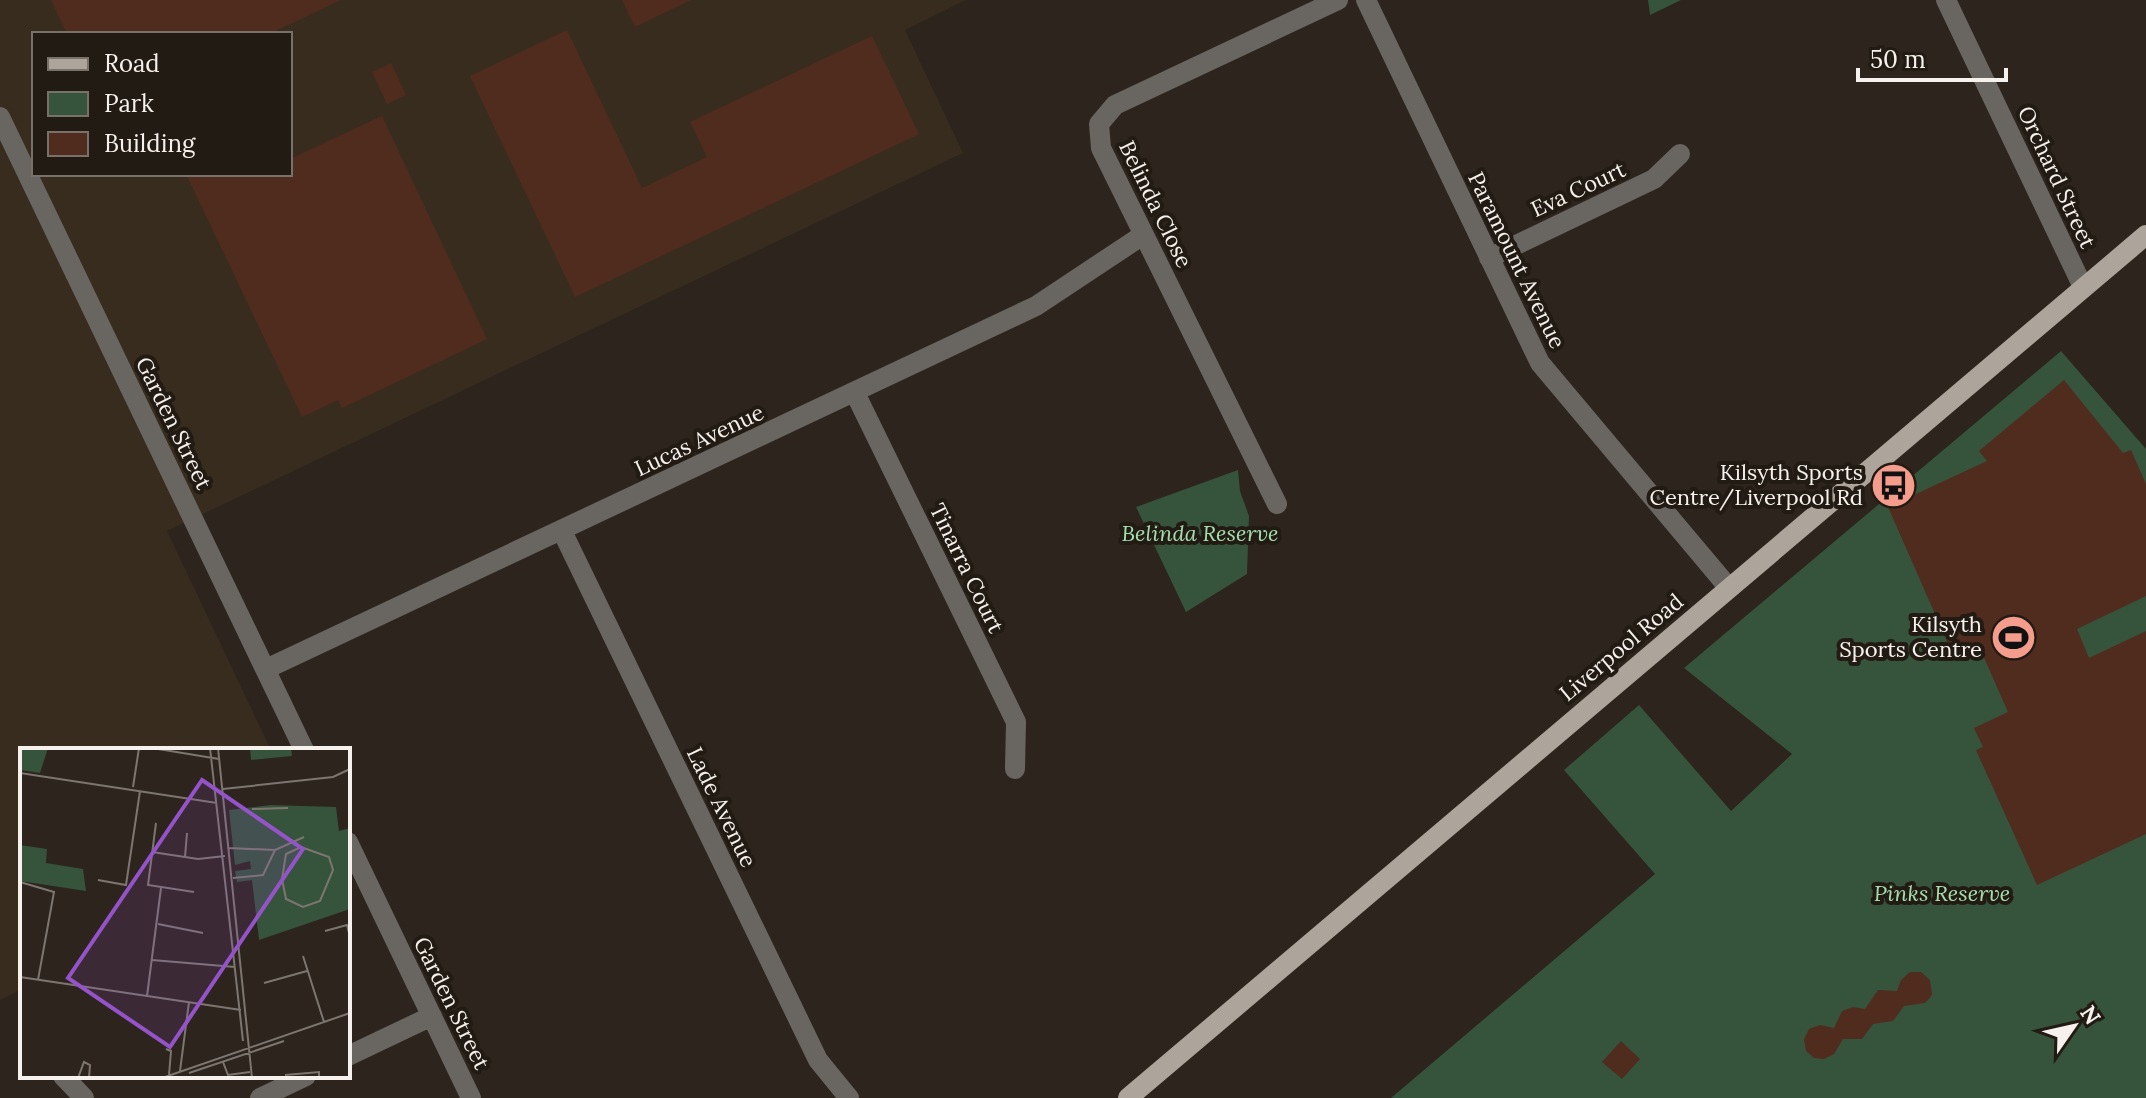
<svg xmlns="http://www.w3.org/2000/svg" width="2146" height="1098" viewBox="0 0 2146 1098" font-family="Lora,serif">
	<rect width="100%" height="100%" fill="#2c241d"/>
	<path fill="#382c1f" fill-rule="evenodd" d="M0,0H966L905,30L963,153L167,531L271,750H22V989L0,1000ZM34,34H290V174H34Z"/>
	<path fill="#36533b" d="M1648,0H1681L1650,15Z
		M2061,351L2146,449V1098H1391L1655,874L1564,770L1639,705L1731,811L1792,754L1684,668Z
		M1238,470L1240,491L1249,516L1247,574L1186,612L1136,507Z"/>
	<path fill="#502c1f" d="M51,0H341L269,34H67Z
		M622,0H691L635,27Z
		M567,30L642,188L707,157L690,122L872,36L919,134L575,297L470,76Z
		M391,63L406,95L387,104L372,72Z
		M382,116L487,339L342,408L338,400L302,417L186,174H290V159Z
		M2064,380L2123,453L2131,450L2146,484V596L2077,629L2089,658L2146,631V834L2037,885L1976,750L1983,747L1974,728L2008,712L1978,644L1953,655L1888,507L1987,461L1979,451Z
		M1910,972H1921L1930,980L1932,995L1925,1003L1904,1006L1893,1021L1873,1024L1862,1039H1843L1834,1054L1824,1059L1814,1058L1806,1051L1804,1039L1809,1029L1820,1025L1834,1028L1842,1011L1853,1007L1865,1009L1878,990L1897,991L1901,980Z
		M1621,1041L1640,1059L1622,1079L1602,1062Z"/>
	<g fill="none" stroke-linecap="round" stroke-linejoin="round">
		<path stroke="#696561" stroke-width="20" d="M1366,0L1540,363L1729,588
			M1946,0L2083,287
			M0,117L304,750
			M1489,258L1654,179L1680,154
			M855,393L1016,722L1015,769
			M1277,504L1101,148L1099,124L1115,105L1338,0
			M562,531L818,1060L849,1098
			M266,669L1036,306L1143,235
			M348,842L471,1098
			M348,1056L432,1016
			M63,1076L84,1098
			M260,1098L306,1076"/>
		<path stroke="#ada49c" stroke-width="20" d="M1128,1098L2146,235"/>
	</g>
	<defs>
		<symbol id="bus-disc" viewBox="-11 -11 22 22"><circle r="9.5" fill="#f49d8d" stroke="#221b14"/><path d="M-5-6H5V4H4V6H2V4H-2V6H-4V4H-5ZM-3.5-4V0h7V-4ZM-3.5 1.2v1.5H-2V1.2ZM2 1.2v1.5H3.5V1.2Z" fill="#111"/></symbol>
		<symbol id="stadium-disc" viewBox="-11 -11 22 22"><circle r="9.5" fill="#f49d8d" stroke="#221b14"/><path d="M0-5a6.5 5 0 1 0 0 10a6.5 5 0 1 0 0-10ZM-3.5-1.8h7v3.6h-7Z" fill="#111"/></symbol>
	</defs>
	<g fill-rule="evenodd">
		<use href="#bus-disc" x="1868" y="460" width="51" height="51"/>
		<use href="#stadium-disc" x="1988" y="612" width="51" height="51"/>
	</g>
	<g text-anchor="middle" dominant-baseline="central" stroke-width="8" stroke-linejoin="round" paint-order="stroke">
		<g font-size="22" fill="#f6f1ec" stroke="#221b14">
			<text transform="translate(2057 177) rotate(65)">Orchard Street</text>
			<text transform="translate(1578 189) rotate(-25)">Eva Court</text>
			<text transform="translate(1156 204) rotate(64)">Belinda Close</text>
			<text transform="translate(1517 260) rotate(64)">Paramount Avenue</text>
			<text transform="translate(174 423) rotate(64)">Garden Street</text>
			<text transform="translate(699 440) rotate(-25)">Lucas Avenue</text>
			<text transform="translate(967 568) rotate(64)">Tinarra Court</text>
			<text transform="translate(1621 647) rotate(-40)">Liverpool Road</text>
			<text transform="translate(722 807) rotate(64)">Lade Avenue</text>
			<text transform="translate(452 1003) rotate(64)">Garden Street</text>
		</g>
		<g font-size="22" fill="#f6f1ec" stroke="#221b14" text-anchor="end">
			<text x="1863" y="472">Kilsyth Sports<tspan x="1863" dy="25">Centre/Liverpool Rd</tspan></text>
			<text x="1982" y="624">Kilsyth<tspan x="1982" dy="25">Sports Centre</tspan></text>
		</g>
		<g font-size="22" font-style="italic" fill="#a5deae" stroke="#221b14">
			<text x="1200" y="533">Belinda Reserve</text>
			<text x="1942" y="893">Pinks Reserve</text>
		</g>
	</g>
	<g transform="translate(20 748)">
		<rect width="330" height="330" fill="#2c241d"/>
		<path d="M0,0H28L20,25L0,22ZM230,0H271L272,8L231,12ZM251,57L316,59L319,83L330,80V161L239,192L232,132L217,134L215,123L231,121L230,113L215,117L209,62ZM0,97L27,101L26,115L63,121L66,143L0,133Z" fill="#36533b"/>
		<path fill="none" stroke="#7d7670" stroke-width="2" d="M132,0L199,11M190,0L223,293M198,0L232,330M0,25L197,55M113,39L119,0M203,41L313,29L330,21M232,61L268,60M136,75L128,137L174,144M281,99L309,109L313,122L300,153L283,159L266,151L262,131L266,106ZM209,100L255,102M132,104L178,111L205,108M165,109L167,85M213,130L243,127L255,102L284,89M78,132L106,137L120,43M0,134L34,144L18,232M138,176L183,185M305,183L327,177L330,189M283,208L304,274M132,212L215,219M0,229L221,262M244,235L287,223M127,248L141,140M146,301L151,303L149,327M203,314L208,327L230,324M160,323L169,254M169,325L264,293M265,327L299,324V330M58,330L64,314L70,317L69,330M142,330L330,265"/>
		<path fill="#9453c8" fill-opacity="0.15" stroke="#9453c8" stroke-width="4" d="M182,32L283,101L150,299L48,230Z"/>
		<rect width="330" height="330" fill="none" stroke="#f6f1ec" stroke-width="4"/>
	</g>
	<rect x="32" y="32" width="260" height="144" fill="#221b14" stroke="#77716a" stroke-width="2"/>
	<rect x="48" y="58" width="40" height="12" fill="#ada49c" stroke="#77716a" stroke-width="2"/>
	<text x="104" y="72" font-size="24" fill="#f6f1ec">Road</text>
	<rect x="48" y="92" width="40" height="24" fill="#36533b" stroke="#77716a" stroke-width="2"/>
	<text x="104" y="112" font-size="24" fill="#f6f1ec">Park</text>
	<rect x="48" y="132" width="40" height="24" fill="#502c1f" stroke="#77716a" stroke-width="2"/>
	<text x="104" y="152" font-size="24" fill="#f6f1ec">Building</text>
	<g transform="translate(2074 1026) rotate(56)" stroke="#221b14" stroke-width="6" paint-order="stroke">
	<path d="M0-6L14 30L0 20L-14 30Z" fill="#f6f1ec"/>
	<text y="-12" font-size="22" font-weight="bold" text-anchor="middle" fill="#f6f1ec">N</text>
	</g>
	<path d="M1858 68v12h148v-12" fill="none" stroke="#f6f1ec" stroke-width="4"/>
	<text x="1870" y="68" font-size="24" fill="#f6f1ec" stroke="#221b14" stroke-width="6" paint-order="stroke">50 m</text>
</svg>
